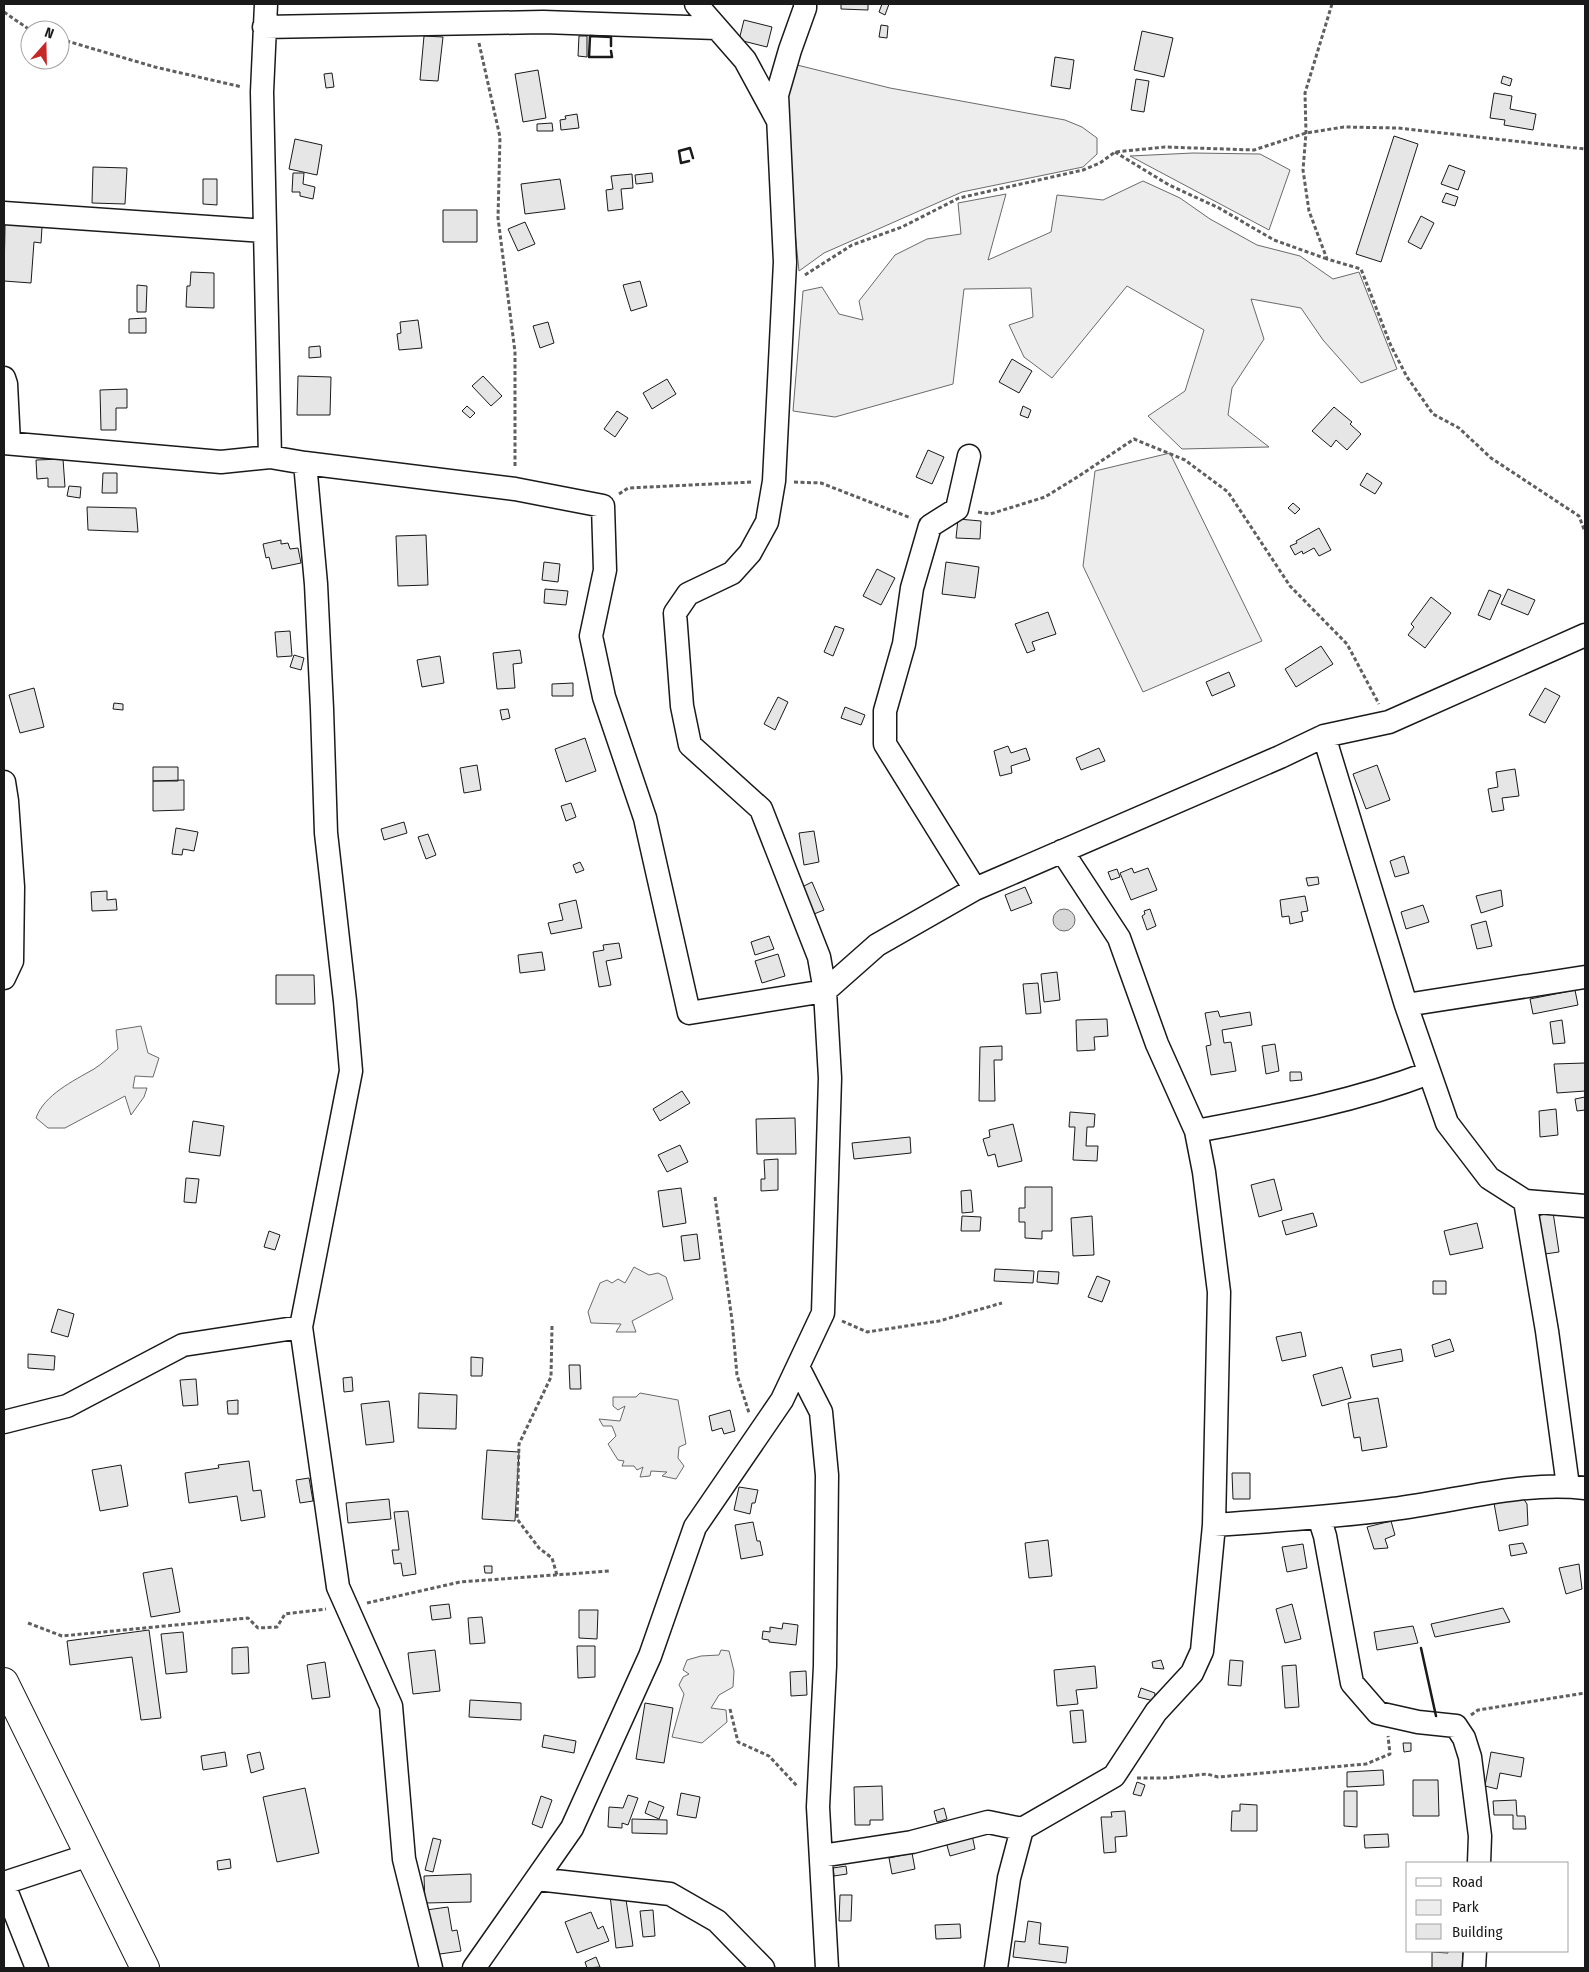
<svg xmlns="http://www.w3.org/2000/svg" width="1589" height="1972" viewBox="0 0 1589 1972" font-family="'Fira Sans Condensed',sans-serif">
	<rect width="100%" height="100%" fill="#fff"/>
	<path fill="#ededed" stroke="#6a6a6a" d="M793,64L890,88L1065,120L1082,127L1097,138V154L1083,167L962,192L824,253L799,271L783,113Z
		M1193,153L1260,154L1290,170L1269,230L1130,156Z
		M1143,181L1180,198L1210,219L1257,245L1300,256L1333,279L1359,272L1397,369L1361,383L1323,340L1301,308L1251,299L1264,339L1232,388L1228,415L1269,447L1182,449L1148,416L1185,391L1204,330L1127,286L1052,378L1024,357L1009,325L1033,317L1031,288L964,289L953,384L835,417L793,411L803,291L822,287L839,314L863,320L859,301L895,255L927,239L961,234L958,203L1006,194L988,260L1051,232L1057,195L1103,200Z
		M1170,453L1262,641L1143,692L1083,566L1095,471Z
		M141,1026L148,1053L159,1058L153,1077L135,1076L133,1088H147L144,1097L131,1115L125,1096L65,1128H48L36,1118C44,1095 73,1081 94,1069C102,1064 110,1056 118,1049L116,1030Z
		M634,1267L649,1275L658,1273L666,1277L673,1299L632,1321L636,1332H616L621,1324L591,1323L588,1312L600,1283L607,1280L612,1283L618,1279L625,1283Z
		M640,1393L678,1400L686,1444L679,1447L678,1458L684,1466L676,1479L662,1476L667,1472L651,1471L650,1476L640,1477L643,1467L637,1470L634,1466H622L624,1461L618,1460L608,1444L616,1436L612,1426H603L599,1419L620,1421L625,1406L618,1410L613,1406V1397H636Z
		M721,1650L729,1651L734,1671L733,1687L719,1695L711,1708L726,1710L727,1722L702,1743L672,1737L684,1694L679,1685L683,1677L689,1674L683,1670L687,1660L701,1656L719,1655Z"/>
	<path fill="#d7d7d7" stroke="#6a6a6a" d="M1053 920a11 11 0 1 1 22 0a11 11 0 1 1-22 0Z"/>
	<path fill="#e6e6e6" stroke="#1a1a1a" d="M841,4H868V10L841,9Z
		M882,4H889L885,15L879,12Z
		M744,20L772,27L767,47L739,40Z
		M881,25L888,26L887,38L879,37Z
		M1142,31L1173,38L1164,77L1134,70Z
		M424,36L443,37L438,81L420,80Z
		M579,36H587V57L578,56Z
		M1055,57L1074,60L1070,89L1051,86Z
		M538,70L546,118L523,122L515,74Z
		M332,73L334,87L326,88L324,74Z
		M1503,76L1512,79L1510,86L1501,83Z
		M1136,79L1149,81L1144,112L1131,110Z
		M1494,93L1512,96L1510,109L1536,114L1533,130L1504,125L1505,120L1490,118Z
		M577,114L579,128L561,130L560,120L566,119L565,116Z
		M552,123L553,131H537V124Z
		M1394,136L1418,144L1381,262L1356,254Z
		M295,139L322,145L317,175L289,169Z
		M1449,165L1465,171L1458,190L1441,184Z
		M93,167L127,168L125,204L92,203Z
		M293,173H304L303,184L315,187L313,199L300,196V192H292Z
		M652,173L653,182L636,184L635,175Z
		M632,174L633,188L621,189L623,209L608,211L606,190L613,189L611,176Z
		M203,179H217V205L203,204Z
		M560,179L565,209L525,214L521,184Z
		M1446,193L1458,197L1455,206L1442,202Z
		M443,210H477V242H443Z
		M1421,216L1434,223L1421,249L1408,242Z
		M525,222L535,244L518,251L508,229Z
		M5,224L42,227L41,243L34,242L31,283L4,281Z
		M191,272L214,273V308L186,307L187,286H190Z
		M640,281L647,306L631,311L623,285Z
		M137,285L147,286L146,312H137Z
		M146,318V333H129V319Z
		M418,320L422,348L399,350L397,334L401,333L400,322Z
		M548,322L554,343L540,348L533,326Z
		M320,346L321,357L309,358V347Z
		M1012,359L1032,371L1019,393L999,382Z
		M298,376L331,377L330,415H297Z
		M483,376L502,396L491,406L472,386Z
		M667,379L676,394L652,409L643,393Z
		M127,389V408H116V430H101L100,390Z
		M467,406L475,413L470,418L462,411Z
		M1023,406L1031,410L1028,418L1020,415Z
		M1334,407L1352,422L1350,424L1361,434L1347,450L1336,440L1331,447L1312,431Z
		M617,411L628,418L615,437L604,429Z
		M928,450L944,457L932,484L916,477Z
		M63,459L65,487H48V478L37,479L36,460Z
		M103,473H117V493H102Z
		M1367,473L1382,483L1375,494L1360,485Z
		M69,486L81,487L80,498L67,496Z
		M1293,503L1300,509L1295,514L1288,508Z
		M87,507L136,508L138,532L88,530Z
		M958,519L981,521L980,539L956,538Z
		M1319,528L1331,550L1319,556L1314,548L1303,554L1302,551L1295,555L1290,546L1297,543L1296,541Z
		M426,535L428,585L398,586L396,536Z
		M281,540V544L288,543L290,549L298,548L301,563L272,569L269,557L266,558L263,544Z
		M544,562L560,564L558,582L542,580Z
		M946,562L979,567L975,598L942,594Z
		M877,569L895,578L881,605L863,596Z
		M545,589L568,591L566,605L544,603Z
		M1508,589L1535,600L1528,615L1501,604Z
		M1489,590L1501,595L1490,620L1478,615Z
		M1431,597L1451,613L1425,648L1408,635L1414,627L1411,624Z
		M1048,612L1056,634L1032,642L1035,650L1027,653L1015,624Z
		M835,626L844,629L833,656L824,652Z
		M290,631L292,656L277,657L275,632Z
		M1321,646L1333,664L1296,687L1285,669Z
		M520,650L522,663L513,664L515,688L497,689L493,653Z
		M294,655L304,658L301,670L290,667Z
		M440,656L444,683L422,687L417,660Z
		M1229,672L1235,686L1212,696L1206,682Z
		M573,683V696H552V684Z
		M34,688L44,727L20,733L9,695Z
		M1545,688L1560,696L1545,723L1529,715Z
		M778,697L788,702L775,730L764,724Z
		M114,703L123,704V710L113,709Z
		M845,707L865,715L861,725L841,718Z
		M508,709L510,718L502,720L500,710Z
		M585,738L596,771L566,782L555,749Z
		M1008,746L1011,753L1026,748L1030,760L1011,766L1012,773L1000,776L994,751Z
		M1099,748L1105,761L1081,770L1076,758Z
		M477,765L481,790L464,793L460,768Z
		M1377,765L1390,800L1366,809L1353,774Z
		M153,767H178V781H153Z
		M1515,769L1519,796L1502,798L1504,810L1492,812L1488,789L1498,787L1496,772Z
		M184,780V810L153,811V781Z
		M571,803L576,817L566,821L561,806Z
		M404,822L407,833L384,840L381,829Z
		M176,828L198,832L194,851L183,849L182,855L172,854Z
		M814,831L819,862L804,865L799,833Z
		M428,834L436,855L426,859L418,837Z
		M1404,856L1409,873L1395,877L1390,861Z
		M580,862L584,870L576,873L573,865Z
		M1132,868L1134,873L1148,868L1157,890L1131,900L1120,873Z
		M1117,869L1120,877L1111,880L1108,872Z
		M1318,877L1319,884L1308,886L1306,878Z
		M812,882L824,910L814,914L802,887Z
		M1025,887L1032,903L1011,911L1005,895Z
		M1501,890L1503,906L1481,913L1476,896Z
		M107,891V900L116,899L117,910L92,911L91,892Z
		M1305,896L1308,911L1301,912L1303,921L1290,924L1289,916L1282,917L1280,900Z
		M576,900L582,928L551,934L548,923L563,920L559,904Z
		M1423,905L1429,922L1406,929L1401,912Z
		M1150,909L1156,926L1147,930L1142,916L1145,914L1144,911Z
		M1486,921L1492,946L1477,949L1471,925Z
		M769,936L774,949L755,955L751,942Z
		M619,943L622,958L606,961L611,985L599,987L593,952L604,950L603,945Z
		M542,952L545,970L520,973L518,955Z
		M778,954L785,976L762,983L755,961Z
		M1057,972L1060,1000L1044,1002L1041,974Z
		M276,975H314L315,1004H276Z
		M1038,983L1041,1013L1026,1014L1023,984Z
		M1575,990L1578,1005L1533,1014L1530,999Z
		M1218,1011L1220,1017L1250,1012L1252,1025L1222,1030L1224,1043L1231,1042L1236,1071L1211,1075L1206,1046L1211,1045L1205,1013Z
		M1107,1019L1108,1036L1094,1037L1095,1050L1077,1051L1076,1020Z
		M1562,1020L1565,1043L1553,1044L1550,1022Z
		M1275,1044L1279,1071L1266,1074L1262,1046Z
		M1002,1046V1060H994L995,1101H979L980,1047Z
		M1585,1063V1091L1557,1093L1554,1064Z
		M1290,1072H1301L1302,1080L1290,1081Z
		M682,1091L690,1103L660,1121L653,1109Z
		M1585,1097V1110L1577,1111L1575,1099Z
		M1556,1109L1558,1135L1540,1137L1539,1111Z
		M1070,1112L1095,1114L1094,1127H1087L1086,1146H1098L1097,1161L1073,1160L1075,1127H1069Z
		M795,1118L796,1154H757L756,1119Z
		M193,1121L224,1126L220,1156L189,1152Z
		M1013,1124L1022,1161L998,1167L995,1154L988,1156L983,1139L990,1137L989,1130Z
		M910,1137L911,1153L854,1159L852,1143Z
		M680,1145L688,1162L667,1172L658,1155Z
		M778,1159V1190L761,1191V1179H765L764,1160Z
		M186,1178L199,1179L196,1203L184,1202Z
		M1274,1179L1282,1210L1259,1217L1251,1185Z
		M1025,1187H1052V1231H1042V1239L1025,1238V1222H1019V1208H1025Z
		M681,1188L686,1223L663,1227L658,1191Z
		M971,1190L973,1212L962,1213L961,1191Z
		M1553,1212L1559,1252L1545,1254L1538,1216Z
		M1313,1213L1317,1226L1286,1235L1282,1221Z
		M962,1216L981,1217L980,1231H961Z
		M1092,1216L1094,1255L1073,1256L1071,1218Z
		M1477,1223L1483,1248L1450,1255L1444,1231Z
		M269,1231L280,1235L275,1250L264,1247Z
		M697,1234L700,1259L684,1261L681,1236Z
		M995,1269L1034,1271L1033,1283L994,1281Z
		M1038,1271L1059,1272L1058,1284L1037,1282Z
		M1097,1276L1110,1281L1102,1302L1088,1297Z
		M1433,1281H1446V1294H1433Z
		M58,1309L74,1314L68,1337L51,1332Z
		M1301,1332L1306,1356L1282,1361L1276,1337Z
		M1450,1339L1454,1351L1435,1357L1432,1345Z
		M1401,1349L1403,1361L1373,1367L1371,1355Z
		M28,1354L55,1356L54,1370L28,1368Z
		M471,1357L483,1358L482,1376H471Z
		M569,1365H580L581,1389H570Z
		M1342,1367L1351,1398L1322,1406L1313,1375Z
		M352,1377L353,1391L344,1392L343,1378Z
		M196,1379L198,1405L183,1406L180,1380Z
		M419,1393L457,1395L456,1429L418,1428Z
		M1378,1398L1387,1447L1362,1451L1360,1437L1354,1438L1348,1403Z
		M238,1400V1414H228L227,1401Z
		M389,1401L394,1442L366,1445L361,1404Z
		M730,1410L735,1431L724,1434L722,1428L712,1431L709,1416Z
		M487,1450L519,1452L515,1521L482,1519Z
		M249,1461L253,1491L261,1490L265,1517L241,1521L237,1496L189,1503L185,1473L219,1468L218,1465Z
		M121,1465L128,1506L100,1511L92,1470Z
		M1232,1473H1250V1499H1233Z
		M309,1478L313,1501L300,1503L296,1480Z
		M739,1487L758,1490L755,1503H752L750,1514L734,1510Z
		M1521,1495L1527,1504L1528,1525L1499,1531L1494,1503Z
		M389,1499L391,1519L348,1523L346,1503Z
		M408,1511L416,1574L403,1576L401,1563L394,1564L392,1550H399L394,1512Z
		M1391,1521L1395,1535L1385,1539L1388,1548L1374,1549L1367,1527Z
		M753,1522L757,1541H760L763,1555L741,1559L735,1525Z
		M1048,1540L1052,1576L1029,1578L1025,1543Z
		M1523,1543L1527,1553L1511,1556L1509,1545Z
		M1303,1544L1307,1568L1287,1572L1282,1547Z
		M1579,1564L1582,1589L1566,1594L1559,1568Z
		M484,1566H492V1573H485Z
		M172,1568L180,1612L151,1617L143,1573Z
		M449,1604L451,1618L432,1620L430,1606Z
		M1292,1604L1301,1639L1285,1643L1276,1609Z
		M1503,1608L1510,1622L1435,1637L1431,1624Z
		M579,1610H598L597,1639L579,1638Z
		M482,1617L485,1643L470,1644L468,1618Z
		M783,1623L798,1625L796,1645L769,1642V1640L762,1639L763,1631L770,1632V1627L782,1629Z
		M1413,1626L1418,1643L1377,1650L1374,1632Z
		M149,1630L161,1718L141,1720L132,1657L70,1665L67,1641Z
		M183,1632L187,1672L166,1674L161,1634Z
		M577,1646H595V1677L578,1678Z
		M248,1647L249,1673L232,1674V1648Z
		M435,1650L440,1691L413,1694L408,1653Z
		M1161,1660L1164,1669L1153,1668L1152,1662Z
		M1230,1660L1243,1661L1241,1686L1228,1685Z
		M325,1662L330,1697L312,1699L307,1665Z
		M1296,1665L1299,1707L1285,1708L1282,1666Z
		M1095,1666L1097,1688L1076,1690L1078,1704L1057,1706L1054,1670Z
		M806,1671L807,1695L791,1696L790,1672Z
		M1141,1688L1155,1693L1154,1701L1138,1697Z
		M470,1700L521,1703V1720L469,1717Z
		M645,1703L673,1708L664,1763L636,1759Z
		M1083,1710L1086,1742L1073,1743L1070,1711Z
		M544,1735L576,1741L574,1753L542,1747Z
		M1403,1743H1411V1751L1404,1752Z
		M225,1752L227,1766L203,1770L201,1756Z
		M260,1752L264,1769L251,1773L247,1755Z
		M1491,1752L1524,1758L1521,1777L1500,1773L1497,1789L1485,1786Z
		M1383,1770L1384,1785L1347,1787V1772Z
		M1413,1780H1438L1439,1816H1413Z
		M1137,1782L1145,1785L1141,1796L1133,1794Z
		M882,1786L883,1820H870V1825H855L854,1787Z
		M305,1788L319,1853L277,1862L263,1797Z
		M1344,1791H1357V1827L1344,1826Z
		M681,1793L700,1797L696,1818L677,1815Z
		M628,1795L638,1798L628,1825L622,1823V1828L608,1827L609,1807L623,1808Z
		M541,1796L552,1800L542,1828L532,1824Z
		M1516,1800L1517,1816H1525L1526,1829H1513V1815H1494L1493,1801Z
		M649,1801L664,1807L659,1819L645,1813Z
		M1240,1804L1257,1805V1831H1231L1232,1811H1240Z
		M944,1808L947,1819L937,1822L934,1811Z
		M1125,1811L1127,1836L1115,1837L1116,1852L1104,1853L1101,1817H1112L1111,1812Z
		M632,1819L667,1820V1834L632,1833Z
		M1388,1834L1389,1847L1365,1848L1364,1835Z
		M972,1835L975,1849L950,1856L946,1842Z
		M433,1838L441,1840L433,1872L425,1870Z
		M912,1853L915,1869L892,1874L889,1858Z
		M230,1859L231,1868L218,1870L217,1861Z
		M846,1866L847,1874L834,1876L833,1868Z
		M471,1874V1902L425,1903L424,1876Z
		M625,1893L633,1946L616,1948L610,1895Z
		M840,1895H852L851,1921H839Z
		M448,1907L452,1931L457,1930L461,1951L433,1955L426,1910Z
		M653,1910L655,1936L643,1937L640,1911Z
		M591,1912L598,1929L603,1926L609,1941L577,1953L565,1922Z
		M1028,1921L1041,1923L1039,1944L1068,1947L1066,1963L1013,1957L1015,1941L1025,1942Z
		M960,1924L961,1938L936,1939L935,1925Z
		M1448,1951H1463L1462,1968H1432V1952L1448,1953Z
		M596,1957L600,1967L587,1968L585,1962Z"/>
	<g fill="none" stroke-linecap="round" stroke-linejoin="round">
		<defs>
			<path id="minor" d="M266,4L262,92L270,457
				M696,4L745,60L777,119
				M264,27L543,22L716,28
				M4,213L265,231
				M4,378L6,384L9,443
				M4,443L221,462L270,457L305,463L515,489L603,506L605,570L591,636L604,697L645,818L689,1013L825,991L819,957L761,809L690,745L682,706L675,613L688,594L732,573L750,553L767,522L774,481L785,262L777,95L790,50L805,8V4
				M969,456L957,509L930,526L912,588L904,644L885,711V744L975,889
				M305,463L316,584L322,709L326,833L345,1001L351,1071L301,1327L338,1587L391,1706L404,1859L431,1968
				M1324,736L1406,1005L1447,1123L1489,1178L1525,1201L1585,1206
				M4,782L7,801L13,887L12,961L4,978
				M1406,1005L1585,977
				M1196,1131C1275,1116 1353,1102 1429,1073
				M1525,1201L1547,1331L1568,1486
				M798,1367L821,1412L827,1475L825,1666L818,1807L827,1968
				M4,1422L67,1406L183,1345L301,1327
				M1319,1517L1325,1536L1352,1683L1378,1713L1418,1722L1456,1726L1464,1738L1470,1757L1480,1836L1479,1863
				M1214,1525C1274,1521 1334,1517 1393,1509C1457,1501 1520,1481 1585,1488
				M821,1856L912,1842L988,1822L1022,1829
				M537,1879L670,1894L717,1921L763,1968
				M4,1883L89,1855
				M4,1885L37,1968
				M474,1968L572,1828L650,1656L695,1527L782,1400L823,1313L830,1078L825,991L877,945L975,889L1280,757L1324,736L1389,722L1585,635
				M996,1968L1009,1878L1022,1829L1114,1776L1156,1712L1192,1673L1202,1651L1214,1525L1219,1292L1204,1172L1196,1131L1157,1044L1119,938L1062,851
				M1474,1968L1475,1951"/>
			<path id="major" d="M4,1682L145,1968"/>
		</defs>
		<use href="#minor" stroke="#1a1a1a" stroke-width="25"/>
		<use href="#major" stroke="#1a1a1a" stroke-width="30"/>
		<path stroke="#5f5f5f" stroke-width="3" stroke-dasharray="4 2.5" stroke-linecap="butt" d="M1332,4L1305,93L1306,133L1303,170L1309,211L1327,259L1361,269L1391,346L1407,377L1433,414L1459,428L1491,458L1579,516L1585,532
			M4,12L30,30
			M60,39L155,67L242,87
			M479,43L500,137L498,218L515,352V468
			M1115,152L1169,185L1219,208L1274,240L1327,259
			M805,275L852,245L902,227L959,198L1083,170L1100,163L1115,152L1165,147L1254,150L1306,133L1344,127L1398,128L1585,149
			M794,482L821,483L911,518
			M619,494L628,488L753,482
			M978,512L990,514L1045,497L1079,476L1134,439L1185,460L1228,492L1290,586L1347,644L1379,704
			M715,1197L732,1320L737,1375L749,1413
			M842,1321L867,1332L939,1321L1002,1303
			M552,1326L551,1377L519,1444L517,1519L539,1548L552,1558L557,1575
			M367,1603L460,1582L609,1571
			M28,1623L62,1636L248,1618L258,1628L277,1627L285,1614L326,1609
			M730,1709L738,1742L769,1756L797,1786
			M1471,1715L1478,1710L1585,1693
			M1137,1778H1167L1207,1774L1218,1777L1366,1764L1390,1754L1388,1736"/>
		<use href="#minor" stroke="#fff" stroke-width="22"/>
		<use href="#major" stroke="#fff" stroke-width="28"/>
		<path stroke="#1a1a1a" stroke-width="2.5" d="M611,51L612,57H589L590,36L611,37V46
			M689,161L681,163L679,151L690,148L693,158
			M1421,1648L1436,1716"/>
	</g>
	<rect width="1589" height="1972" fill="none" stroke="#1a1a1a" stroke-width="10"/>
	<rect x="1406" y="1862" width="162" height="90" fill="#ffffff" stroke="#a3a3a3"/>
	<rect x="1416" y="1878" width="25" height="8" fill="#ffffff" stroke="#a3a3a3"/>
	<text x="1452" y="1887" font-size="15" fill="#1a1a1a">Road</text>
	<rect x="1416" y="1900" width="25" height="15" fill="#ededed" stroke="#a3a3a3"/>
	<text x="1452" y="1912" font-size="15" fill="#1a1a1a">Park</text>
	<rect x="1416" y="1924" width="25" height="15" fill="#e6e6e6" stroke="#a3a3a3"/>
	<text x="1452" y="1937" font-size="15" fill="#1a1a1a">Building</text>
	<g transform="translate(45 45) rotate(20)"><circle r="24" fill="#ffffff" stroke="#a3a3a3"/>
	<path d="M0-4L9 19L0 12L-9 19Z" fill="#c62828"/>
	<text y="-8" font-size="14" font-weight="bold" text-anchor="middle" fill="#1a1a1a">N</text>
	</g>
</svg>
